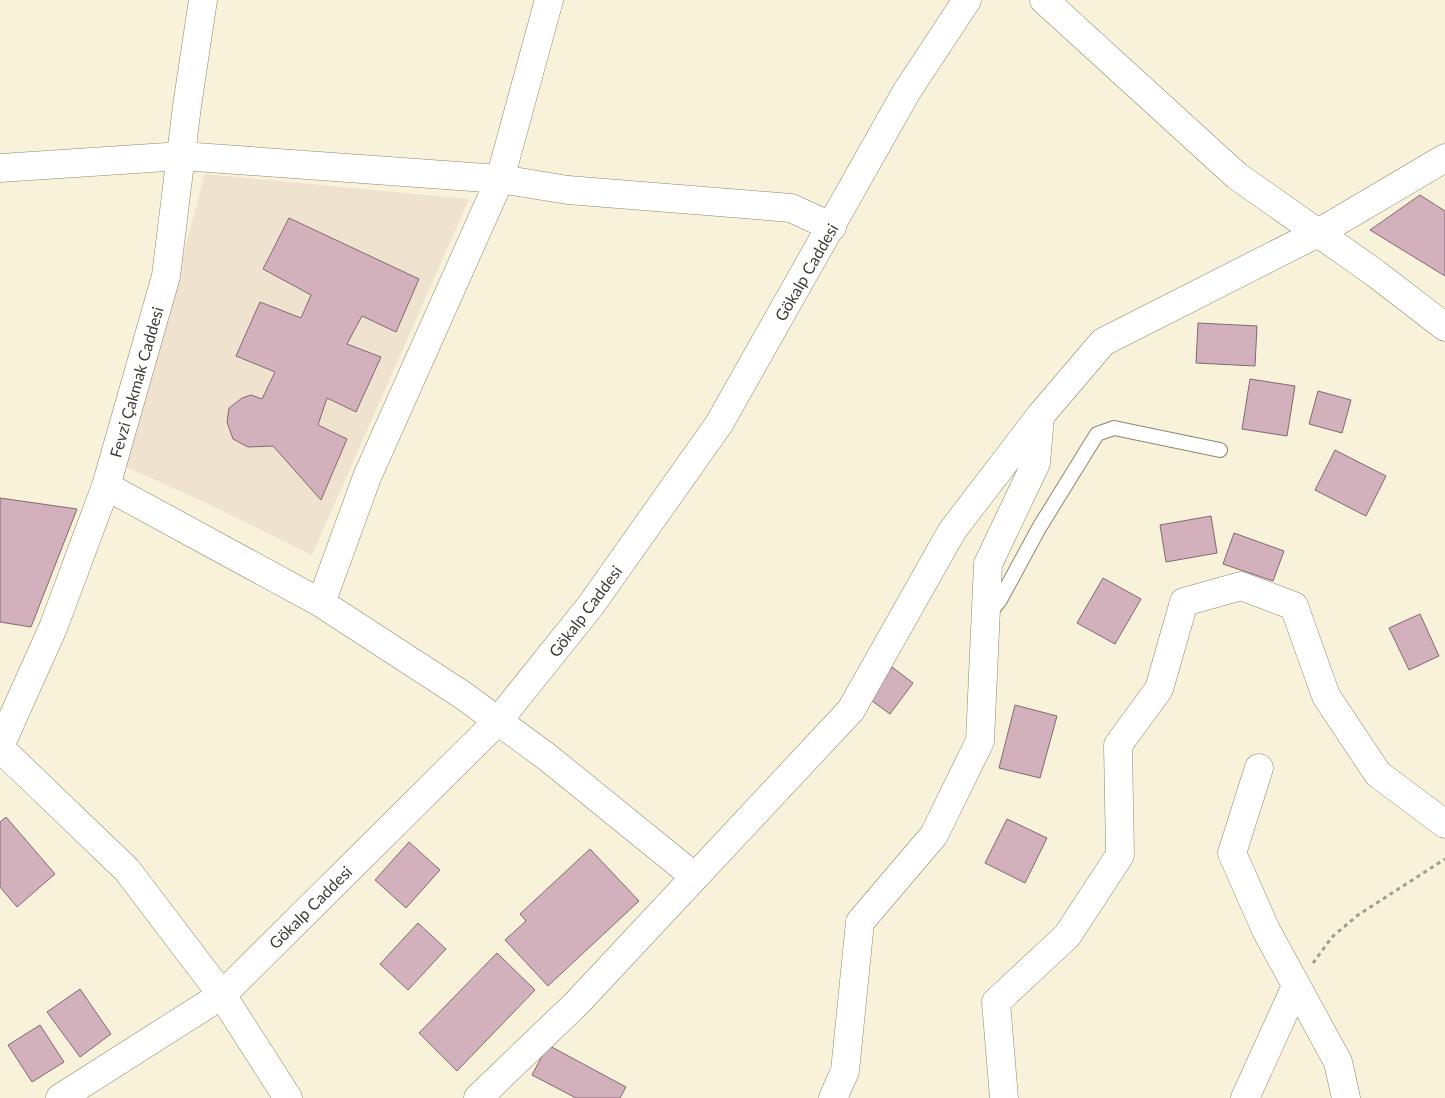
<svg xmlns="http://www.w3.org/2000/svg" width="1445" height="1098" viewBox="0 0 1445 1098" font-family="Lato,sans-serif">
	<rect width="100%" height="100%" fill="#f9f2da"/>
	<path fill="#efe3cf" d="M205,174L469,199L312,555L200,500L126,467Z"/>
	<path fill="#d2b0bc" stroke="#816972" d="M1420,195L1445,211V276L1370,230Z
		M289,218L419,279L396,332L362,316L347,344L381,357L356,412L327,398L318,425L347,439L321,500L273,446L248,447L233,439L227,422L229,408L242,398L251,395L262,399L275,372L236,356L260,302L301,318L311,295L263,269Z
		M1198,323L1257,326L1255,366L1196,363Z
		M1250,379L1295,386L1287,436L1242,429Z
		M1318,391L1351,400L1342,433L1309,424Z
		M1335,450L1386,476L1366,516L1315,490Z
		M0,498L77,509L31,627L0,622Z
		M1211,516L1217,553L1166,562L1160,525Z
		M1234,533L1284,551L1273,581L1223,564Z
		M1103,578L1141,599L1115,644L1077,623Z
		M1420,614L1439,656L1409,670L1389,628Z
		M892,667L913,683L890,714L868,698Z
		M1015,705L1057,716L1040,778L999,768Z
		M6,817L55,874L17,907L0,887V822Z
		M1007,819L1047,838L1025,883L985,863Z
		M409,842L440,870L406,908L375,880Z
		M590,849L639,901L548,986L505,940L526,921L520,914Z
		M418,923L446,949L408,990L380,964Z
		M497,953L535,990L457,1071L419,1033Z
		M80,989L111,1034L80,1057L47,1012Z
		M40,1025L64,1062L32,1082L8,1045Z
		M548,1045L626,1087L620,1098H576L532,1075Z"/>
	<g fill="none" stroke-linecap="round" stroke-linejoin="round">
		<defs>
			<path id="service" d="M989,614L1000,600L1039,528L1097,434L1114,428L1220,450"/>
			<path id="minor" d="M1044,0L1237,176L1375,273L1445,327
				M0,168L182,156L500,179L568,190L791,208L832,227
				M106,486L321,603L464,696L547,757L695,877
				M321,603L367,477L500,179L549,0
				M0,746L53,628L106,486L166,276L187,106L203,0
				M0,748L127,870L222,995L288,1098
				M1259,768L1232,853L1266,930L1338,1062L1346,1098
				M478,1098L577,1003L851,710L952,531L1040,416L1103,342L1318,233L1445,158
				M833,1098L845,1071L860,922L934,835L980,741L988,564L1036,463L1040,416
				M1004,1098L996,1002L1067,936L1120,855L1118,745L1159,689L1184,602L1241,586L1294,606L1326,696L1378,774L1445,824
				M1245,1098L1296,986"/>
			<path id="tertiary" d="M60,1098L222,995L498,721L591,605L719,424L907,91L967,0"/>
		</defs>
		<use href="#service" stroke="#8d8671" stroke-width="16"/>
		<use href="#minor" stroke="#8d8671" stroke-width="29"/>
		<use href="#tertiary" stroke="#8d8671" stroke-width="29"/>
		<path stroke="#a29d8c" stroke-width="3" stroke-dasharray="4 4" stroke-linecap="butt" d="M1313,963L1332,937L1358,915L1445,859"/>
		<use href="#service" stroke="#fff" stroke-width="14"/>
		<use href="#minor" stroke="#fff" stroke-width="28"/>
		<use href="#tertiary" stroke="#fff" stroke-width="28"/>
	</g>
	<g text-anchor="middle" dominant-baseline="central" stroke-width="4" stroke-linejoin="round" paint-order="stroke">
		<g font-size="16" fill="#3f3c33" stroke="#fff">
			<text transform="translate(806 272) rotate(-60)">Gökalp Caddesi</text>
			<text transform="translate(136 382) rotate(-74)">Fevzi Çakmak Caddesi</text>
			<text transform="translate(585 611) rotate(-53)">Gökalp Caddesi</text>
			<text transform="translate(310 907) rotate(-45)">Gökalp Caddesi</text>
		</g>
	</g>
</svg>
